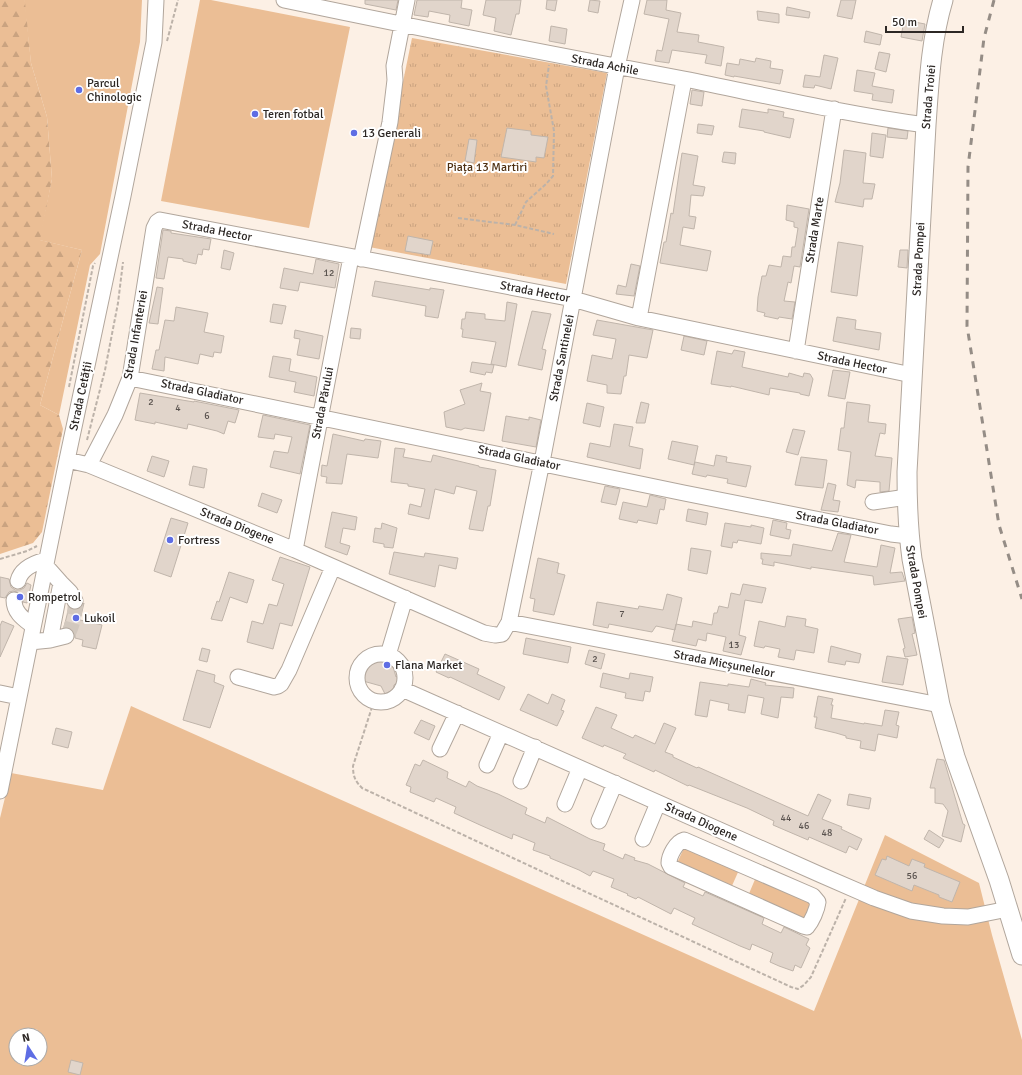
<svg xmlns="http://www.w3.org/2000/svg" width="1022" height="1075" viewBox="0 0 1022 1075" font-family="Signika,sans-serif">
	<defs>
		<pattern id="forest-firs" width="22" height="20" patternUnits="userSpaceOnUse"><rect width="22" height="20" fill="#ebbe95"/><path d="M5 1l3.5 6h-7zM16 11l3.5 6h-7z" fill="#caa380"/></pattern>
		<pattern id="park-tufts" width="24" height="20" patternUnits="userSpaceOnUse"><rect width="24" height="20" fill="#ebbe95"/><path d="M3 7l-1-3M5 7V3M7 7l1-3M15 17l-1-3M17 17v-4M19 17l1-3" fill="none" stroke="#caa380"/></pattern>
	</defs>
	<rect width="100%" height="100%" fill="#fcf0e5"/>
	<path fill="#ebbe95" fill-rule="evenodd" d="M24,0H142L140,42L100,254L90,265L59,415L40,405L82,250L39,240L52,179L47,117L31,63Z
		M200,0H211L350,27L309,228L161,201Z
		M131,706L814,1011L885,835L979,883L992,935L1022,1040V1075H0V818L11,773L103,790ZM16,1035H40V1059H16Z
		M685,846L739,870L731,888L677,863Z
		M756,877L813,903L804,922L748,896Z"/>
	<path fill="url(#forest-firs)" d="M0,0H24L25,2L31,63L47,117L52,179L40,240L82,250L40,405L59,415L63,429L42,532L33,543L0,554Z"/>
	<path fill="url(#park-tufts)" d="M412,38L607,73L566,284L369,247Z"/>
	<path fill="#e1d5cb" stroke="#c0b5ab" d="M365,0H398L396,10L365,4Z
		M417,0H462L461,8L472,10L469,26L449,22L450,15L429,11L428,17L414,15Z
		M486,0H521L519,14H516L511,35L494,31L496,18L483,15Z
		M547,0H557L555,11L546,9Z
		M590,0L600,1L598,13L588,11Z
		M647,0H667L666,10L681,13L677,32L699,35L698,42L724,47L721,66L705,63L707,55L672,50L669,63L655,61L657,50L662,51L669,19L644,14Z
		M841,0H856L852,19L837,16Z
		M787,7L810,12L809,18L786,15Z
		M757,11L779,14V23L758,20Z
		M904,20L925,24L922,41L901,37Z
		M551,26L567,29L565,44L549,41Z
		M866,31L882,35L880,45L864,42Z
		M879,52L890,54L886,72L875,69Z
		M824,55L838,58L831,89L815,85L814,88L803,87L805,75L820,77Z
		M756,58L771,61L770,68L783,70L780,84L734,76V77L725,75L727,63L739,65L740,59L755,62Z
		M857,70L875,73L872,86L894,90L892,103L872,100L873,94L854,91Z
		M692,90L704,92L702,106L690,104Z
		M742,109L768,113V109L784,112L783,117L794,119L790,138L764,132V131L739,127Z
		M698,124L714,126L712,135L697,133Z
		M507,128L531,131V135L548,137L544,158L536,157V162L501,157Z
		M888,128L908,131L907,139L887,137Z
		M872,133L886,135L883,158L870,156Z
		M469,139L477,140L474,163L465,161Z
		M844,150L866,153L863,183L875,184L872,199H864L863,207L835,202L840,183Z
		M724,152L736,153L735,164L722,162Z
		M682,153L698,156L693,185L705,187L703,196L691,195L689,216L696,217L694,229L683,227L680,245L711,251L707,271L660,263L664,242H666L671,213L673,214Z
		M787,205L809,209L800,267L794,266L791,283L788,282L784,301L795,302L792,319L779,317L778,319L764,316L765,313L757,311L758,297L762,276H766L769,265L781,267L783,256L791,257L792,247H795L798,228L794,227V222L786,220Z
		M163,230L171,231V233L211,239L209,250L203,249L202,255L198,254L196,264L183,261V259L168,257L164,279L156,278Z
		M408,236L433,241L430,255L405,251Z
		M838,242L863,246L857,296L831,292Z
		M224,250L234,253L230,270L221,268Z
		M900,250H908L907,268L898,267Z
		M316,259L339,264L335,288L300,282L298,291L280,288L284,268L313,274Z
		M631,264L640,266L634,296L616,294L618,285L626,287Z
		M375,281L430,290V288L444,290L438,318L425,316L426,306L372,296Z
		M157,287L163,288L158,324L149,323Z
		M507,302L517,304L506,367L491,364L496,342L462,337L463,329H461L462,319H465L466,312L485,314V319L505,321Z
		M273,304L286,306L282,324L270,322Z
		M176,307L208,313L204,332L224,336L221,353L214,352L213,357L200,354L198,364L165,357L164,371L152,369L156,350H159L165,320L174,321Z
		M532,311L551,314L542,349L546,350L542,370L518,365Z
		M837,317L856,320L855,329L881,333L879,350L833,341Z
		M597,320L653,330L647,358L629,355L626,376H624L621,394L607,393V385L587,381L592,355L612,359L616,339L593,335Z
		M351,328L361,329L360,339L350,338Z
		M295,330L323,336L319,359L297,355L300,339L294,338Z
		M684,336L707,341L704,355L681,350Z
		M734,350L745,352L742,367L788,377L789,373L803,377L804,373L810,374L813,379L809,396L800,394V393L770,388L769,395L731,386V387L711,384L717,351L732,354Z
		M273,356L291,359L289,371L317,377L314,396L294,392L296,382L269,377Z
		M472,362L494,365L492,373L486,372L485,375L470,372Z
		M833,370L850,372L845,399L828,396Z
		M482,383L480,391L491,393L484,431L465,428L461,430L446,427L444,412L465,404L460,390Z
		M140,393L194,402V401L239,410L235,423L228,421L224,434L217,431L188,424L187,429L155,422V424L135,420Z
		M641,402L649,404L645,423H636Z
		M847,402L870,405L868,422L886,424L885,434L880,433L875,456L892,458L889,491L880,492V482L856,480L855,488L847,485L851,452L838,450L841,428H844Z
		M587,403L604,407L600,427L583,423Z
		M263,415L310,425L300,474L270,467L274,451L288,453L292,437L275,434L274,439L258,437Z
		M506,416L529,420V417L541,420L536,447L502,441Z
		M614,424L633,427L629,446L643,449L640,469L587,457L590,443L610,447Z
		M793,429L805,431L798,455L786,452Z
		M333,434L364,441L365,439L381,441L378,458L347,454L342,484L326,483L327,477L321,476L322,465L327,466Z
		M672,441L698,446L694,465L668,459Z
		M395,448L405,449L403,457L431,462L433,455L479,466V467L496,470L490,506H488L483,531L469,529L477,491L456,486L454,494L435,489L429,519L408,514L410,504L421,507L425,489L408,486V484L391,482Z
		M716,455L727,457L726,462L751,466L746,487L727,483L728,479L707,475L706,477L692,474L695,462L714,466Z
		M152,456L169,461L164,477L147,471Z
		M801,457L827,460L823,488L795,485Z
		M193,466L207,469L204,488L189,485Z
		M828,483L836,485L833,500L840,501L838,512L821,510Z
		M605,486L620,489L616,505L601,502Z
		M262,493L282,500L277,513L258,506Z
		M650,495L666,499L664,510L660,509L657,524L638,520L637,523L619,519L623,502L647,507Z
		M688,509L708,513L706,525L686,521Z
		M332,512L357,517L355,530L343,528L340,543L350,546L347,555L325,547Z
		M171,518L188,523L171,577L154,571Z
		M773,520L787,523L786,529L791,530L789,539L770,535Z
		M382,523L397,528L393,548L384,547V544L373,542L375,528L381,529Z
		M725,523L751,527V525L764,528L761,544L738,540L737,543L733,542L732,548L721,546Z
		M838,533L851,535L844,562L877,567L881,545L895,548L890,573L902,572L905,581L874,585L873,576L811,567V569L774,562V566L762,564L763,559H761V553L791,556L793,544L832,551Z
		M691,548L711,551L707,574L688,570Z
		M394,552L424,557L425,553L458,558L456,569L439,565L435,587L389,574Z
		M280,557L310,567L292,626L280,623L273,649L247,642L252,621L263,624L269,604L277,606L284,584L272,580Z
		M538,558L559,563L557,573L565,575L554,615L533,611L535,599L530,598Z
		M229,572L254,580L247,603L230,597L222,621L211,619L217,601L219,602Z
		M0,577L9,579L11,587L15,590H20L24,588L27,583L31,585L27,603L23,602L22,595L17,592L13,591L9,592L5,598L0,597Z
		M743,584L766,588L762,603L745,600L739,635L746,637L741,655L723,651L726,637L707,633L706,641L698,639L696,646L672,641L676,624L692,627L693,621L712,625L714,613H717L719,606L728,608L731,593L740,595Z
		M667,594L682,598L675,630L656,626L652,632L609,624L608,628L593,625L597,602L638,609L639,606L663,610Z
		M84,603L80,620L102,625L96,649L82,646L83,640L75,638V634L73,630L69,628L64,627L69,607L74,610L79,609Z
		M787,616L806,619L805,626L818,629L814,653L796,650L794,660L778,657L780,649L765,646L764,648L754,646L759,621L785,627Z
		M912,617L915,633L912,634L917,655L905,657L903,649L905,648L898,619Z
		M2,621L14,626L0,657V626Z
		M526,638L571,647L568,663L523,654Z
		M831,646L861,654L859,663L846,661L845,665L828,662Z
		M202,648L210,650L207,662L199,660Z
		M589,650L605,654L601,669L585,664Z
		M445,654L479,669L477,674L505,687L499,700L450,677L449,678L436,672Z
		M887,656L908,659L903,685L882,682Z
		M380,658L385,663H392L396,677L398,676L399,681L394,685L393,690L385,694L381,686L363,681L367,668L364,666L369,660Z
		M197,670L215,675L214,682L224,686L210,728L183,720Z
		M603,673L629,679L630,673L653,677L650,692L645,691L643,701L625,698L626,693L600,687Z
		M751,679L766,683L765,685L794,688L793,698L781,697L778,718L761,714L764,698L748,695L745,713L728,710L729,704L710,700L707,717L695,715L700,682L728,686V684L749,687Z
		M528,694L548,704L552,694L565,700L561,710L564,711L557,726L520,710Z
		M818,696L833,699L831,705H833L831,718L864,724V723L882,726L885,710L899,712L896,725L899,726L897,738L878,734L875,751L860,748L861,741L846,738V736L836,733L815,728L817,717H814Z
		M596,707L617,715L611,728L633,738L635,735L655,744L664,723L676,728L665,752L673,755V757L697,768L698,767L808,816L818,794L831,800L822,819L842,827L841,829L862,839L857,850L849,846L846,853L809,837L808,840L773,825L774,821L747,808L689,785L688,786L655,770L654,772L623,758L626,754L604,745L603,747L582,738Z
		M421,720L435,726L429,740L414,733Z
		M56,728L72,732L68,748L52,744Z
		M937,759L944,760L963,824L965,825L961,842L942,836L948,811L943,804L935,803V788H930Z
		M423,760L448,772L447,778L466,787L469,781L477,786L498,794L527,808L525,814L545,823L547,817L590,839L605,844L603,850L623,859L625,854L635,858L634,860L648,864L685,883L683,887L703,896L705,892L764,918L762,924L781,933L784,927L809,939L806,945L810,948L801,968L795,965L793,971L779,966L770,962L773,953L752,944L750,950L740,946L692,924L695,918L674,908L671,914L638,897L636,899L627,895L628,894L611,887L614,879L593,871L590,876L579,870L550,858V856L533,850L535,843L513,834L512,839L480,825L454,813L456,807L436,798L434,802L410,792L411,787L406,785L415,764L420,766Z
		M849,794L871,798L869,809L847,805Z
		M929,830L944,840L939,848L924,839Z
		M887,856L909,866L912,859L925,864L924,867L960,882L952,902L939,897V895L914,885L912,891L875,875L882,859L886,860Z
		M71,1060L83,1063L80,1075L68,1072Z"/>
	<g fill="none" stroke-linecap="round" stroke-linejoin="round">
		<path stroke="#d2c8be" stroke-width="15" stroke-dasharray="15 8" stroke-linecap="butt" d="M66,636C72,631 76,610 75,601"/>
		<defs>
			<path id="minor" d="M284,0C417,28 550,54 684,79C764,95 845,114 926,125
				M361,259L390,122L395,80L394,66L407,0
				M639,318L684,80
				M796,351L834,109
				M130,378L684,493L891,534L909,536
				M67,460L89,465L295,550L484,633L495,635L502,634L509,622L542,462L617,67L632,0
				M89,465L115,415L130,378L154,228L157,222L160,220L573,299L639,318L912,375
				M873,502L907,497
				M295,550L351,257
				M18,581C21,568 34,563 46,560
				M61,583L70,592L75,601
				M14,600C14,613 24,619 33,626
				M509,622L940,705
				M50,640L66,636
				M30,642L50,640L61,583L45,565
				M357 678a24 24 0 1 1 48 0a24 24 0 1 1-48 0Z
				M388,655L405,598
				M238,677L274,687L278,686L281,684L289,670L333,567
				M402,689L821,875L874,898L911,911L943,916L968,917L1008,909
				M0,693L19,697
				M440,749L457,713
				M487,765L501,733
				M521,781L535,747
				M0,791L67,460L123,196L154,42L156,0
				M565,804L580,768
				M599,821L615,783
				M643,839L658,803
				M684,840L813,896L818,902C817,910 812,921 807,927L803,926L671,867L669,863C669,856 676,842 684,840Z"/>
			<path id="major" d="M943,0C931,40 929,83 926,125L907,472C907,501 908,530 912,559L940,705L955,757L999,880L1022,955"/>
		</defs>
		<use href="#minor" stroke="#b1a69c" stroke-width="17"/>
		<use href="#major" stroke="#b1a69c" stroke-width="21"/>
		<path stroke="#bcb2a9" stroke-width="2" stroke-dasharray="4 2" stroke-linecap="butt" d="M167,41L178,0
			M458,218L515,225L554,234
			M515,225L526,202L546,184L553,176L554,131L546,86L549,65
			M69,387L93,266L95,263
			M87,440L105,370L118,303L123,262
			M0,559L27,551L37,546
			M374,701L353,766C353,776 355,781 362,788L791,987L798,989L804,985L811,977L846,898"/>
		<use href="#minor" stroke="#fff" stroke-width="15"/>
		<use href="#major" stroke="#fff" stroke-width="19"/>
		<path stroke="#958d86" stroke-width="3" stroke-dasharray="7 7" stroke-linecap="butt" d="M994,0L984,38L968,167L967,326L999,525L1022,599"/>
	</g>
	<g fill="#5e6de4" stroke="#fff" stroke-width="1.5">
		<circle cx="79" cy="90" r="4"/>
		<circle cx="255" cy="114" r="4"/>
		<circle cx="354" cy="133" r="4"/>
		<circle cx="170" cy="540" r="4"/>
		<circle cx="20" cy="597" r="4"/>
		<circle cx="76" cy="618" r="4"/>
		<circle cx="387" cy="665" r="4"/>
	</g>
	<g text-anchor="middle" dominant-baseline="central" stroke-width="4" stroke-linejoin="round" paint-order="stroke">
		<g font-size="10" fill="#59524e">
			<text x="329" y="273">12</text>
			<text x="151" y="402">2</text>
			<text x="178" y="408">4</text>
			<text x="207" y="416">6</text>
			<text x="622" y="614">7</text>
			<text x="734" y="645">13</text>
			<text x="595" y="659">2</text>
			<text x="786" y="818">44</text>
			<text x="804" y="826">46</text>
			<text x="827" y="833">48</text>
			<text x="912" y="876">56</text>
		</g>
		<g font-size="12" fill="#2c2724" stroke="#fff">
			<text transform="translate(605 65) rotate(11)">Strada Achile</text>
			<text transform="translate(929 97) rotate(-85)">Strada Troiei</text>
			<text transform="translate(815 230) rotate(-81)">Strada Marte</text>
			<text transform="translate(217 231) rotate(11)">Strada Hector</text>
			<text transform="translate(919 259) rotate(-87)">Strada Pompei</text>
			<text transform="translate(535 292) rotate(11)">Strada Hector</text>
			<text transform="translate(136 335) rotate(-80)">Strada Infanteriei</text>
			<text transform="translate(562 358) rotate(-79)">Strada Santinelei</text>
			<text transform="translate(852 363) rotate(12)">Strada Hector</text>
			<text transform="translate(202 392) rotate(12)">Strada Gladiator</text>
			<text transform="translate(81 396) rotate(-78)">Strada Cetății</text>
			<text transform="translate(323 403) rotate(-79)">Strada Părului</text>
			<text transform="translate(519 458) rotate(12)">Strada Gladiator</text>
			<text transform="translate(837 523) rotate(11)">Strada Gladiator</text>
			<text transform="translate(237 526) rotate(22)">Strada Diogene</text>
			<text transform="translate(916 582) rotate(80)">Strada Pompei</text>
			<text transform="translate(724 664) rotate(11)">Strada Micșunelelor</text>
			<text transform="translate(701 822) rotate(24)">Strada Diogene</text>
		</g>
		<g font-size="12" fill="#2c2724" stroke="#fff" text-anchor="start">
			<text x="87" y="83">Parcul<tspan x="87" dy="14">Chinologic</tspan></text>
			<text x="263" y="114">Teren fotbal</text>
			<text x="362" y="133">13 Generali</text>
			<text x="178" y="540">Fortress</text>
			<text x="28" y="597">Rompetrol</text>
			<text x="84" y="618">Lukoil</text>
			<text x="395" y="665">Flana Market</text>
		</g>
		<g font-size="12" fill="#4f3113" stroke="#fff">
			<text x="487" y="167">Piața 13 Martiri</text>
		</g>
	</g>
	<g transform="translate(28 1047) rotate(348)"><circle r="19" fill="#ffffff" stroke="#aba9a7"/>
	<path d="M0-3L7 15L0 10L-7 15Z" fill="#5e6de4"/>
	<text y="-6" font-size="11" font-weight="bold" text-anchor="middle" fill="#2c2724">N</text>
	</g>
	<path d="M886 26v6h77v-6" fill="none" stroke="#2c2724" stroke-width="2"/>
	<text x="892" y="26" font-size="12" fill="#2c2724" stroke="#ffffff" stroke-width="3" paint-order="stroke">50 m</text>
</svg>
